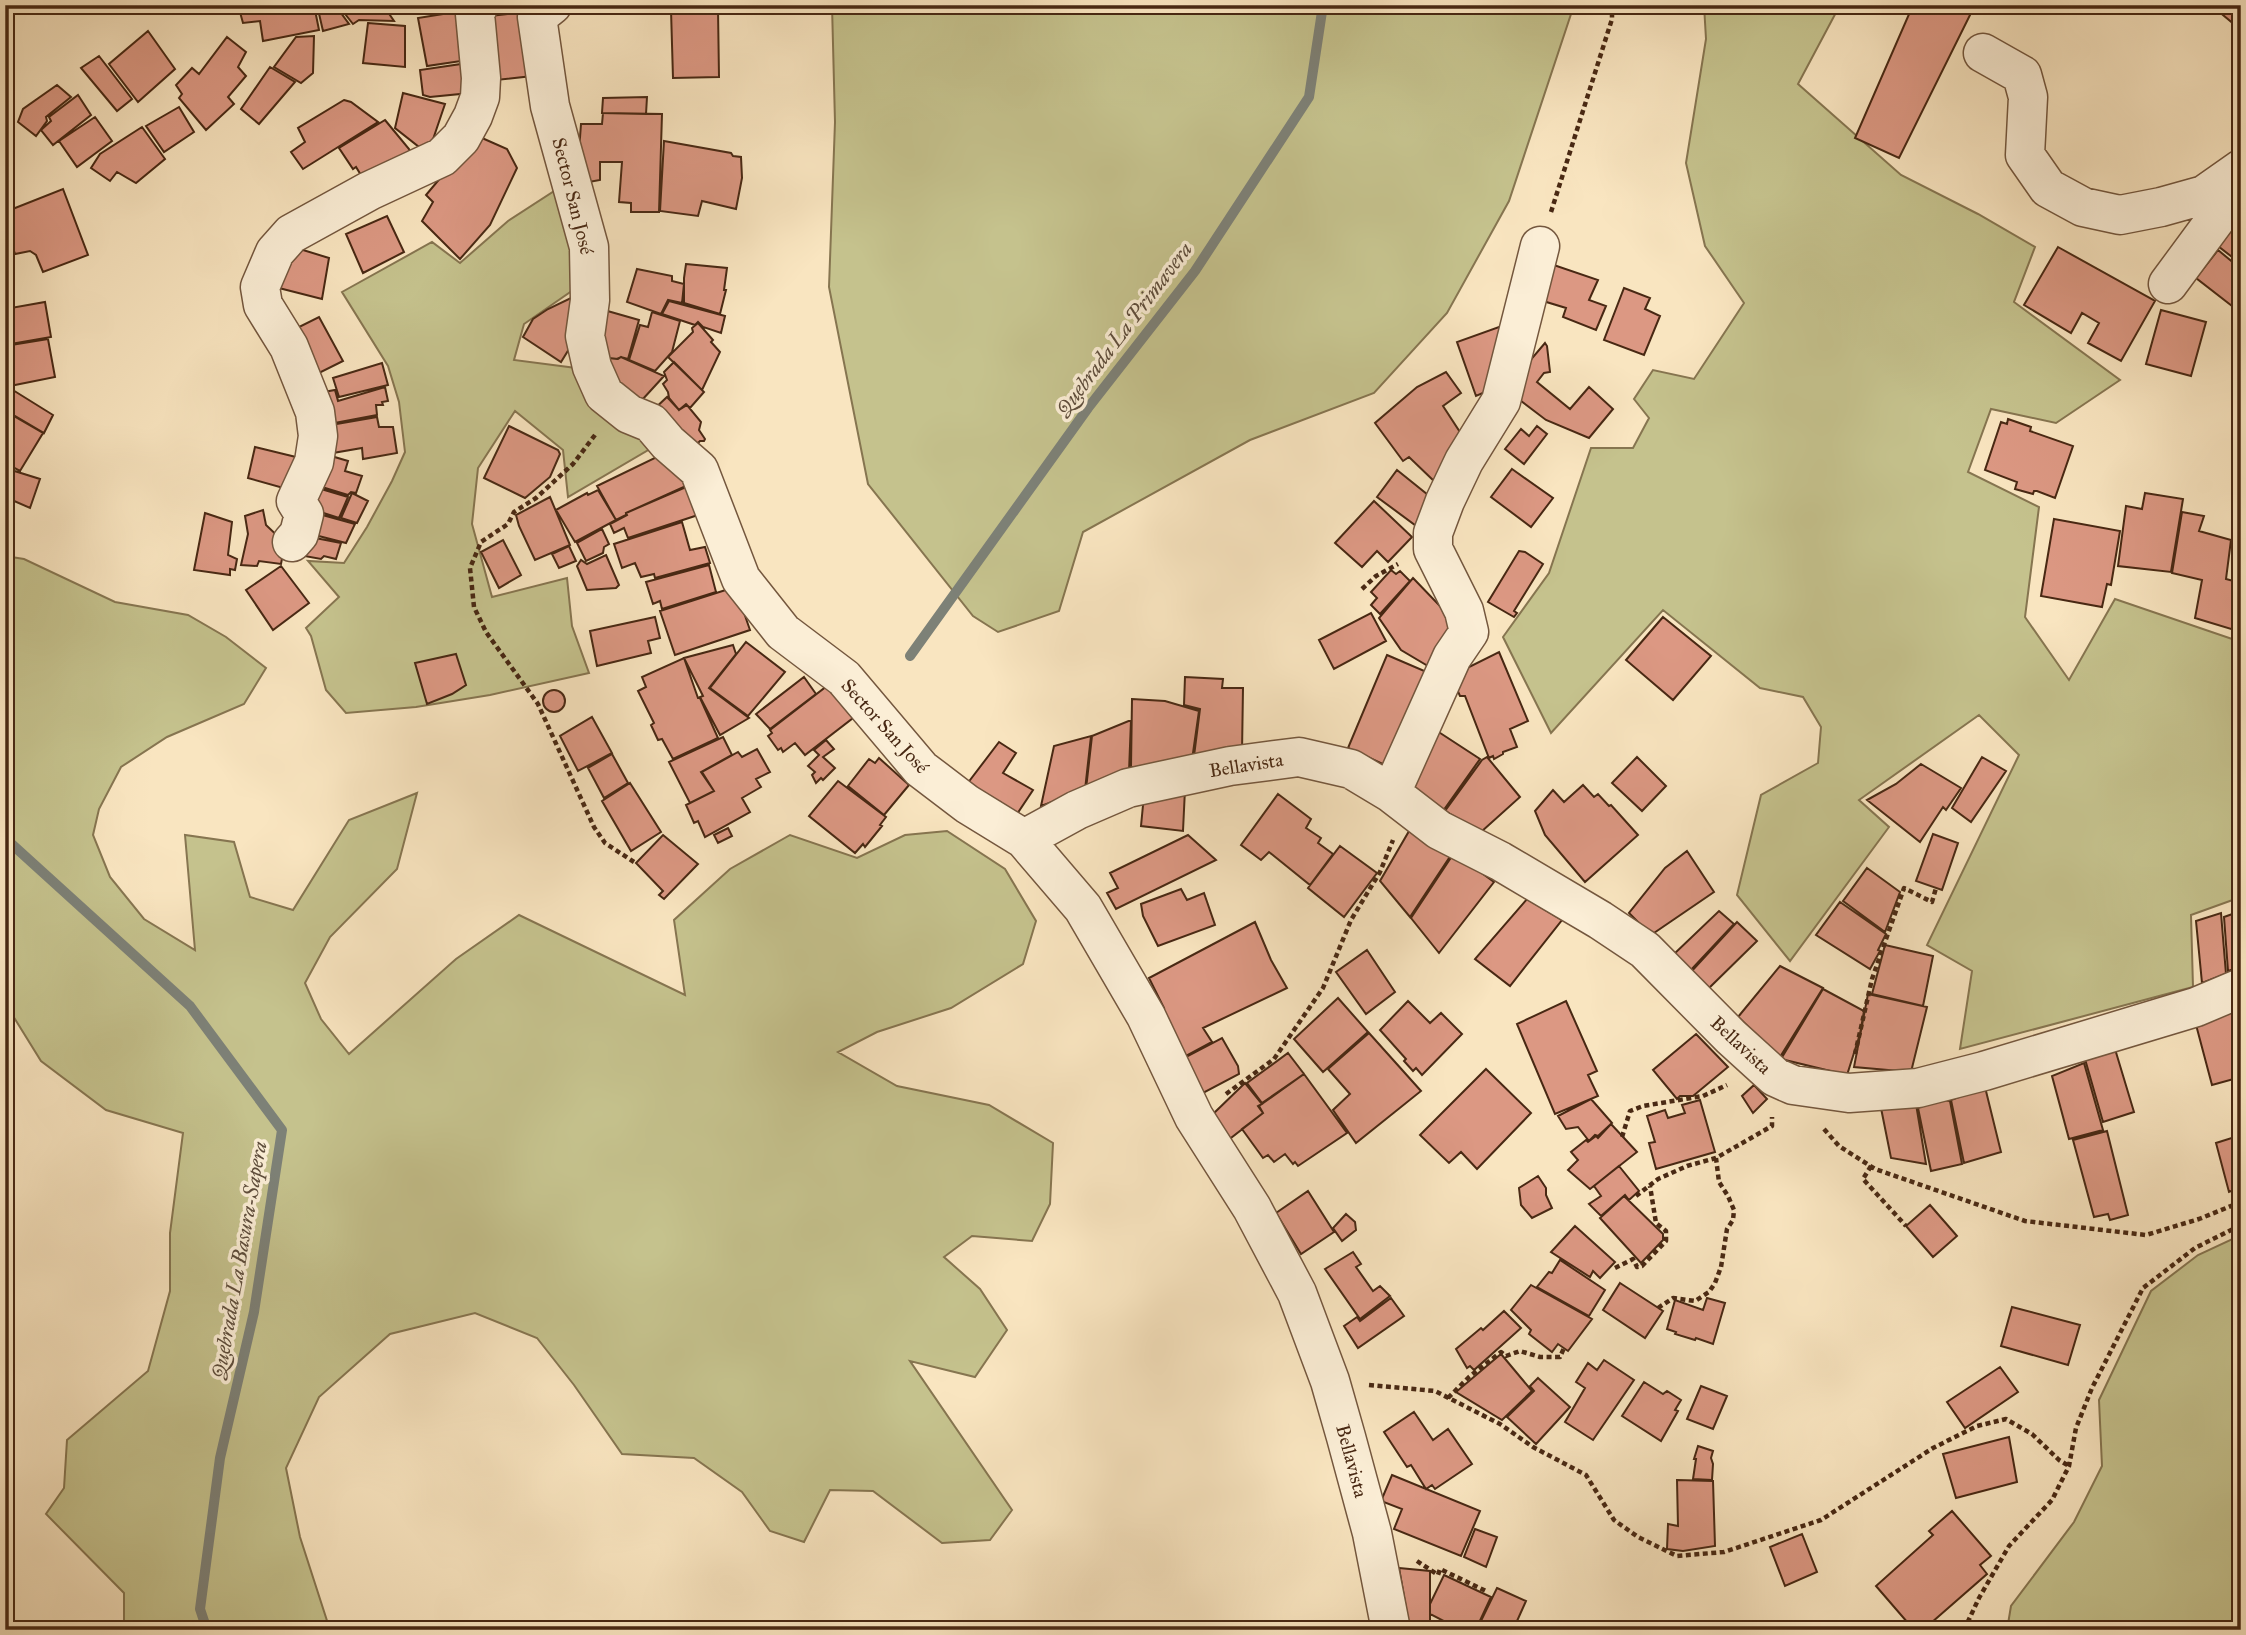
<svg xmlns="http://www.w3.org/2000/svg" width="2246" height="1635" viewBox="0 0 2246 1635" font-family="'IM FELL Great Primer',serif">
	<rect width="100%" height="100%" fill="#f9e5c0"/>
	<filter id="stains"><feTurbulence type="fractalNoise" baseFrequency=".00286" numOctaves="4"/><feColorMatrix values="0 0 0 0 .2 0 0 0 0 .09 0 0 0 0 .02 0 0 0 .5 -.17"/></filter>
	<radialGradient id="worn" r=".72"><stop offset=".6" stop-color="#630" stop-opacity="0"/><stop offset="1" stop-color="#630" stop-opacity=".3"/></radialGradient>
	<path fill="#c5c28d" stroke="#867550" stroke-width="2" d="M832,5H1574L1509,201L1447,313L1374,393L1250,440L1083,532L1059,611L998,632L973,616L868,484L829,287L835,122Z
		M1704,5H1840L1798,84L1901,175L1978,214L2035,247L2014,302L2120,380L2056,423L1991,409L1968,472L2039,507L2025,617L2069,680L2115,599L2241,642V897L2191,915L2193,987L1960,1049L1972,971L1927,945L2019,755L1979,715L1859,800L1889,827L1790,961L1737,895L1761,795L1818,763L1821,727L1803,697L1760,688L1663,610L1551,733L1503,637L1549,573L1591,448H1633L1649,418L1634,399L1653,370L1694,379L1744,303L1705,246L1686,163L1706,39Z
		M562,186L576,288L524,324L514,360L576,368L655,446L568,497L563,450L515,411L478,468L472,524L492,597L567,578L572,626L589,673L490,695L416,707L346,713L326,690L311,636L306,628L339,597L308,561L344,563L367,527L392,481L405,452L399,402L388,366L342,292L432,242L460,263L508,221Z
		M5,556L24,559L115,602L188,615L226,637L266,668L244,704L167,737L121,767L99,809L93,835L110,877L144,919L195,950L185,835L234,842L250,897L293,910L349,820L417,793L397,869L330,937L305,983L321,1019L349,1054L456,959L519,915L685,995L674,920L730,869L790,835L857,858L905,835L947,831L1005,869L1036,921L1023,964L951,1008L877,1032L838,1052L897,1086L989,1105L1053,1143L1050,1204L1032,1241L972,1236L944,1257L980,1289L1007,1330L975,1377L910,1361L1012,1510L990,1540L942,1543L873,1491L830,1490L804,1542L770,1531L742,1492L694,1458L622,1454L574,1385L537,1338L475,1313L390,1334L319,1397L286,1468L300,1537L330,1630H124V1593L46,1514L64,1488L67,1440L148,1371L170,1291V1233L183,1133L106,1110L41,1061L5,1003Z
		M2241,1235V1630H2007L2011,1606L2074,1522L2102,1466L2099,1400L2151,1291L2198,1255Z"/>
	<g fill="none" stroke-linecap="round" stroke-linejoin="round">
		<path stroke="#7d8177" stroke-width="10" d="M910,656L1088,408L1195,271L1309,97L1323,5
			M5,838L190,1006L282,1130L254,1312L220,1458L200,1609L207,1630"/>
	</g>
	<path fill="#dc9883" stroke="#482813" stroke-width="2" d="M238,5H314L319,30L263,41L260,21L243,23Z
		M317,5H335L349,24L323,31Z
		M338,5H383L394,21L359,20L353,24Z
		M1913,5H1975L1899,158L1855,138Z
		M2211,5H2241V30Z
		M718,9L719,77L673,78L671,10Z
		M462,11L468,60L427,66L418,18Z
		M524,12L532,76L487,81L481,17Z
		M368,23L405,26V67L363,63Z
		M148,31L175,69L138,102L109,64Z
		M314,36L313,73L301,83L274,67L296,37Z
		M227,37L246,52L238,67L246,76L228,97L234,104L206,130L179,98L182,94L176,85L192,68L199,74Z
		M99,56L132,99L117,111L81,68Z
		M468,63L470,93L430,97L423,95L420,70Z
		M270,67L295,82L259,124L241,109Z
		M57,85L71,97L46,117L47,121L36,136L18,122L23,109Z
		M403,93L445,104L428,154L395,128Z
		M78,95L91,115L53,145L41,130L51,121L49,117Z
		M647,97L646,114L602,113L603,98Z
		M344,100L351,102L378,122L303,169L291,152L305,142L298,128Z
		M179,107L194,132L164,152L146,126Z
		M603,113L662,114L659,212H631V203L619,202L622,162H600V180L583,183L578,165L581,124H602Z
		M95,117L112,141L77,167L59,141Z
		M385,120L409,149L416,164L367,185L356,167L353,169L339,148Z
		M142,127L165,159L136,183L117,172L110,181L91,168L100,154Z
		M482,138L507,149L517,168L490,225L460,259L422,221L433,202L426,195L473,139Z
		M664,141L731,153L733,156L741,157L742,178L736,209L702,201L698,216L660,211Z
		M63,189L88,255L43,272L36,255L30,251L15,254L5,224V212Z
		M387,216L404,252L363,273L346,234Z
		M2239,220L2241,221V264L2218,246Z
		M290,246L329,258L322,299L275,287Z
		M2058,247L2155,301L2121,361L2088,343L2099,323L2082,313L2071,333L2024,305Z
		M2218,250L2241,269V313L2196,278Z
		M1542,261L1598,280L1589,300L1606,306L1596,330L1563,317L1566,308L1530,297Z
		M686,264L727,268L724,290H726L720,314L684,303V278Z
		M637,269L672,276V281L684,284L682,303L668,300L661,314L627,302Z
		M1624,288L1650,298L1645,309L1660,316L1644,355L1604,340Z
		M573,297L577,336L561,362L523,337L533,319L548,309Z
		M669,301L725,316L721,333L703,327L698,322L695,325L662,314Z
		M45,302L51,337L5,345V309Z
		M604,310L639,320L628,359L621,357L617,359L600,357Z
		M2161,310L2206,322L2191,376L2146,364Z
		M652,312L680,321L672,352L655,371L629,360L640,325L648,327Z
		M319,317L343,361L311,377L289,332Z
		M698,323L713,340L711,342L720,352L702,390L668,357L693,332L692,328Z
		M1499,327L1508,351L1499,386L1476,396L1457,342Z
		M48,339L55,377L5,387V346Z
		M1545,343L1547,346L1550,372L1544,373L1537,382L1570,409L1589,387L1613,409L1589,438L1546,420L1512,394L1511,383Z
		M600,357L618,359L621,357L664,376L631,412Z
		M674,362L704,392L690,408L686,404L679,410L669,398L668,392L663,384L667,380L664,372Z
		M382,363L388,385L339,397L333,378Z
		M1446,372L1461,393L1443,406L1469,446L1436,483L1409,457L1403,461L1375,423L1417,387Z
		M8,387L53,415L44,433L5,410V392Z
		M385,387L388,401L382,402L383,405H376L377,415L324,425L318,393L335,390L338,401Z
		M667,397L679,410L687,405L701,422L699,430L705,439L704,441H700L695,446L649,414Z
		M5,411L43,433L20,471L5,463Z
		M377,417L379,427H393L397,453L363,459L362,448L327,454L325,426Z
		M2008,419L2031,427L2030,431L2073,446L2055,498L2037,491H2034L2033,494L2015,489L2017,482L1985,470L2001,422L2007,424Z
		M509,426L558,450L560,454L550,477L525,498L484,478Z
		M1537,426L1547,434L1524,464L1505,449L1521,429L1529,436Z
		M255,447L296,457L287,489L248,478Z
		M669,451L686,486L626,513V515L616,520L597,486Z
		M321,453L348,461L345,471L362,476L356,493L351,492L348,495L312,484Z
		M8,469L40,479L30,508L5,497V474Z
		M1512,469L1553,498L1531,527L1491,497Z
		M1397,470L1438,503L1419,528L1377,497Z
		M693,484L701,514L628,538L624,528L614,533L610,524L627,515L626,513Z
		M311,486L348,497L339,518L305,507Z
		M598,490L616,520L575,542L556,510L587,493L588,495Z
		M352,493L368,501L357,523L341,518Z
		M2145,493L2183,499L2171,572L2118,566L2126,506L2142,509Z
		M550,497L570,545L535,560L519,526L516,515Z
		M1374,501L1412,537L1388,562L1377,551L1362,567L1335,543Z
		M263,510L266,525L285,543L281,564L259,561L257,566L241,565L248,534L245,516Z
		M308,511L355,524L346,543L303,532Z
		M2182,512L2204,516L2199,531L2231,540L2226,579L2241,583V632L2195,618L2202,580L2172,573Z
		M205,513L232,522L228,555L237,559L235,570L230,569V575L194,570Z
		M2054,519L2120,531L2111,585L2107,584L2102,607L2041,596Z
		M682,522L690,550L705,547L710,563L655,578L654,574L641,577L635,563L622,568L614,544Z
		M602,529L609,544L604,547L603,553L586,561L577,543Z
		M305,536L341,543L336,559L324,556L321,559L299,555Z
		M503,540L521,575L499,588L481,552Z
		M569,546L576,561L559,568L552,554Z
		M1519,551L1525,552L1543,564L1514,611L1517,613L1514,617L1488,602Z
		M606,555L619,585L616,588L587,590L577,566L581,560L587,564Z
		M709,565L716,592L662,609L660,601L653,604L646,582Z
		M281,566L309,603L273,630L246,590Z
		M1391,570L1396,574L1400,571L1410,581L1380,614L1371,605L1377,598L1371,592Z
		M1413,578L1465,632L1438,672L1401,650L1379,618Z
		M735,587L750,630L675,655L660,611Z
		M1371,613L1386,641L1334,669L1319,640Z
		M655,617L660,638L648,641L651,653L597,666L590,631Z
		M1663,617L1711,656L1673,700L1626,660Z
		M746,642L785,672L748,716L710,688Z
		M733,645L736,654L709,688L749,718L720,735L700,697L703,696L684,658Z
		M1499,652L1528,721L1510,729L1517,747L1503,752V754L1494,759L1493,756L1489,758L1465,696H1460L1451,676Z
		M456,654L466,685L452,694L427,704L415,663Z
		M1387,655L1436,676L1396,770L1348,748Z
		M684,658L698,698H700L718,738L673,759L662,739L658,740L651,725L654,723L638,691L646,687L642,677Z
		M804,677L816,694L770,729L756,714Z
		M1185,677L1223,679L1222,688H1243L1242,752L1194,756L1200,709L1184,705Z
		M827,686L853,718L805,755L795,743L783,752L781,748L778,750L768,736L772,733L770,730Z
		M543 701a11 11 0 1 1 22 0a11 11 0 1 1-22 0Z
		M1132,699L1165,701L1199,711L1192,760L1150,767H1131Z
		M592,717L612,753L578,771L560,736Z
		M1131,720L1129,772L1086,789L1092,736Z
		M1431,727L1480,759L1443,811L1405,784Z
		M1091,736L1085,790L1041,806L1054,746Z
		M723,737L732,755L701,772L714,791L690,803L669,762Z
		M826,740L834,749L823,757L835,768L823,780L821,778L816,783L812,775L815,772L808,766L819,755L814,750Z
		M999,742L1016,753L1003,773L1033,790L1017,814L1000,802L994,810L964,788Z
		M757,749L770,772L756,779L761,787L742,798L750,812L705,837L698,821L694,823L686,805L714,791L702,772L738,752L742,757Z
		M612,754L628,783L604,798L588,768Z
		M1487,757L1520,797L1481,832L1445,811L1482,760Z
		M1637,757L1666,786L1642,811L1612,783Z
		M1982,757L2006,771L1971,822L1952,808Z
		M879,758L909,785L884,815L848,786L869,759L875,763Z
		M1921,764L1961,788L1946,810L1943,807L1920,842L1867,800L1896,784Z
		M838,781L886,817L880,825L882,826L865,847L863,844L855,853L809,816Z
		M630,783L661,832L631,851L602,801Z
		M1583,785L1594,797L1598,794L1609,806L1611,805L1638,835L1585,882L1545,835L1535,811L1553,790L1564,802Z
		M1185,789L1183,831L1141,826L1144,795Z
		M1278,794L1311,819L1306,828L1321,838L1318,843L1333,854L1310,885L1269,852L1261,860L1241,845Z
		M1412,826L1453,852L1410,917L1380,881Z
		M728,828L732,836L718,843L714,835Z
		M1933,834L1958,843L1942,890L1916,881Z
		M663,835L698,864L664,899L659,895L663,891L636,863Z
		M1188,835L1216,860L1116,909L1107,893L1118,888L1110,873Z
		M1340,846L1377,873L1344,917L1308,888Z
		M1687,851L1714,892L1651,935L1629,913L1665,868Z
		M1454,853L1494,882L1439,953L1411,918Z
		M1867,868L1900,892L1885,932L1843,901Z
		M1181,889L1187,900L1204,893L1215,925L1158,946L1143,916L1141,904Z
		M1527,899L1562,920L1510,986L1475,959Z
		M1840,902L1886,934L1878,950L1880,951L1870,969L1816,935Z
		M1719,911L1734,924L1690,971L1673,955Z
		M2241,911V967L2228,971L2224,917Z
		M2221,913L2226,974L2202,983L2196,921Z
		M1255,922L1271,960L1287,988L1203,1028L1212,1042L1186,1056L1160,1010L1164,1008L1149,978Z
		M1737,922L1757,941L1706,991L1689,974Z
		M1885,945L1933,956L1923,1006L1872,994Z
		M1367,950L1395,992L1366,1014L1336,972Z
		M1780,966L1823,988L1780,1057L1738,1017Z
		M1823,989L1864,1011L1860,1034L1847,1075L1781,1059Z
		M1868,994L1927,1007L1911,1072L1854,1067Z
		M1338,998L1368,1032L1323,1072L1294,1039Z
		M1408,1001L1430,1023L1441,1013L1462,1034L1422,1075L1416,1068L1413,1071L1404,1061L1406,1059L1380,1030Z
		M1566,1001L1597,1071L1588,1075L1598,1096L1555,1114L1517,1024Z
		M2241,1008V1077L2212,1085L2195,1021Z
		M1369,1033L1421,1091L1356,1143L1333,1110L1350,1094L1328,1069Z
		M1696,1034L1728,1067L1693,1096H1680L1677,1099L1653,1070Z
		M1222,1038L1238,1066L1239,1074L1203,1093L1180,1060Z
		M2115,1049L2134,1112L2103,1122L2085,1059Z
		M1288,1053L1304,1074L1262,1103L1247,1083Z
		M2084,1063L2103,1130L2069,1139L2052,1076Z
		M1486,1069L1531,1113L1477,1169L1461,1152L1449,1163L1420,1135Z
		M1304,1074L1347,1133L1298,1166L1295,1162L1293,1164L1285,1154L1274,1162L1268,1155L1263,1158L1242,1129L1263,1113L1259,1106Z
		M1245,1083L1262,1104L1258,1106L1263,1113L1227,1141L1211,1116Z
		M1754,1085L1767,1099L1753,1113L1742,1096Z
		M1985,1087L2001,1152L1964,1163L1951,1100Z
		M1591,1099L1612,1123L1598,1136L1595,1135L1589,1141L1578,1127L1566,1129L1558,1116Z
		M1938,1099L1950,1101L1962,1164L1931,1171L1918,1108Z
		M1700,1100L1715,1152L1656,1169L1649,1143L1655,1142L1647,1116L1665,1110L1668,1118L1685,1113L1682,1105Z
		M1916,1104L1926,1164L1891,1158L1881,1108Z
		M1611,1124L1637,1152L1590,1189L1568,1170L1578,1160L1571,1152L1586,1140L1588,1142L1596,1136L1598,1138Z
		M2107,1131L2128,1215L2110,1220L2108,1214L2094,1217L2073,1140Z
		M2241,1135V1187L2229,1192L2216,1143Z
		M1619,1166L1639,1191L1629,1200L1625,1195L1601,1216L1589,1204L1601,1196L1594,1186Z
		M1538,1176L1546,1188V1195L1552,1208L1532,1218L1521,1205L1519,1188Z
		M1308,1191L1334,1232L1301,1254L1276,1213Z
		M1624,1196L1663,1234V1240L1641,1263L1600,1218Z
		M1930,1205L1957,1236L1933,1257L1906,1226Z
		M1346,1214L1355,1222L1356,1230L1342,1241L1333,1228Z
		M1575,1226L1615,1262L1600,1278L1593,1271L1590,1277L1551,1252Z
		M1353,1252L1361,1264L1356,1267L1373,1291L1380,1286L1390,1296L1360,1319L1325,1269Z
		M1560,1260L1605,1290L1589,1316L1537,1287L1549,1272L1552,1273Z
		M1620,1283L1663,1311L1645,1338L1603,1310Z
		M1531,1285L1592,1319L1568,1351L1558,1344L1552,1352L1529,1334L1531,1330L1511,1310Z
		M1391,1298L1404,1316L1358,1348L1344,1326L1357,1317L1360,1321Z
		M1707,1298L1725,1303L1713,1344L1696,1338L1695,1340L1675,1334L1676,1332L1667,1329L1675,1300L1703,1310Z
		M2012,1307L2080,1325L2068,1365L2001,1346Z
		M1504,1311L1521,1328L1474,1370L1470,1366L1467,1368L1456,1349L1481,1328L1483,1330Z
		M1501,1354L1532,1391L1502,1420L1456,1392Z
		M1604,1360L1634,1380L1593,1440L1565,1422L1585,1388L1576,1382L1588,1363L1597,1370Z
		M2000,1367L2018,1392L1965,1428L1947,1402Z
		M1538,1378L1570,1407L1536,1444L1507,1417L1534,1391L1530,1386Z
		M1644,1382L1663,1394L1667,1391L1681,1400L1675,1410L1678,1411L1661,1441L1622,1416Z
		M1701,1386L1727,1396L1713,1429L1687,1419Z
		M1414,1412L1433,1440L1448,1429L1472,1464L1435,1489L1432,1485L1426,1489L1411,1465L1407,1467L1384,1432Z
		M2009,1437L2017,1482L1956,1498L1943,1454Z
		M1698,1446L1713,1451L1711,1458L1713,1464L1712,1480L1693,1479L1696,1459H1694Z
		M1392,1475L1480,1511L1461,1556L1394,1529L1402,1509L1381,1501Z
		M1677,1480L1713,1481L1715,1546L1683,1551L1667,1549L1668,1524L1678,1526Z
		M1952,1511L1991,1556L1980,1565L1987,1574L1923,1630H1914L1876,1586L1933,1535L1929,1531Z
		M1475,1529L1497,1537L1486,1567L1464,1557Z
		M1802,1534L1817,1572L1785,1586L1770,1547Z
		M1399,1568L1430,1571V1630H1402L1407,1614Z
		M1444,1575L1491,1597L1477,1627L1483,1630H1461L1430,1614V1604Z
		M1497,1588L1526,1601L1513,1630H1484L1478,1627Z"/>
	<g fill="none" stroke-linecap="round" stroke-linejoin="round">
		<defs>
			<path id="minor" d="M552,5L537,17L550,106L589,247L590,300L585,336L592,367L604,394L629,414L651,423L668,443L699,470L741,579L783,632L844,678L921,769L967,804L1024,839
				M1983,53L2022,75L2028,97L2025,155L2048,188L2083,207L2120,215L2161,207L2204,195L2241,169
				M2168,284L2241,185
				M292,542L299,534L304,514L296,501L314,462L318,436L315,412L289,347L263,305L260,287L275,252L291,234L369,191L442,157L461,138L473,116L480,97L481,78L475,14L479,5
				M1391,793L1452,657L1469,632L1464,611L1433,549V533L1445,501L1464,461L1501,401L1540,246
				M1391,1630L1372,1533L1346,1437L1330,1381L1297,1293L1252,1208L1194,1117L1146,1016L1083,908L1024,839L1077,810L1128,788L1230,766L1299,757L1351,769L1391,793L1439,830L1500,861L1600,920L1645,950L1731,1037L1775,1077L1793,1085L1849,1093L1918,1088L1984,1071L2196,1007L2241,988"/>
		</defs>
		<use href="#minor" stroke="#74573e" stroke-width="41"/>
		<path stroke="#482813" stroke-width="4.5" stroke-dasharray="5 3.5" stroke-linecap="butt" d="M1551,212L1612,19V5
			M595,435L573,464L536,498L514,512L508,524L481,542L470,568L474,607L486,632L538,704L594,827L605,843L634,862
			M1362,589L1376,576L1398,564
			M1855,1054L1872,979L1904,888L1932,902L1936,888
			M1226,1094L1274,1059L1323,988L1351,920L1380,872L1393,840
			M1824,1129L1839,1146L1875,1169L2025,1221L2146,1235L2199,1219L2241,1202
			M1622,1137L1630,1111L1643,1106L1703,1096L1727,1085
			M1871,1166L1863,1179L1906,1226
			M1636,1196L1658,1179L1687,1166L1716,1158L1772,1126V1117
			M1615,1268L1633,1259L1637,1267L1642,1266L1666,1241V1231L1656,1223L1650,1186
			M1658,1308L1673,1298L1695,1301L1709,1292L1715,1283L1721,1267L1727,1229L1733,1220L1734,1210L1728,1196L1719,1182L1716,1158
			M1369,1385L1435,1391L1500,1424L1533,1447L1586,1475L1614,1520L1638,1537L1677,1556L1724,1552L1821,1520L1933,1448L1977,1426L2006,1419L2032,1434L2059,1460L2069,1466
			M1448,1398L1469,1377L1501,1352L1506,1356L1520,1351L1540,1357H1560L1564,1348
			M1417,1561L1438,1575L1440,1569L1488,1592
			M1964,1630L1979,1598L2009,1546L2052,1500L2069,1466L2076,1428L2092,1388L2143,1288L2195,1248L2241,1225"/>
		<use href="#minor" stroke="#fbeed6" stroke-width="38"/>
	</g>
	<g text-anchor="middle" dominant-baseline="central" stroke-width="7" stroke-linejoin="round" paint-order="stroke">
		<g font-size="19" fill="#482813" stroke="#fbeed6">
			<text transform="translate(573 196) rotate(76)">Sector San José</text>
			<text transform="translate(885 726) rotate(48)">Sector San José</text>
			<text transform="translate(1246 765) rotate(-9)">Bellavista</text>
			<text transform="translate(1741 1045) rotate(43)">Bellavista</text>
			<text transform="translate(1352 1461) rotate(75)">Bellavista</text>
		</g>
		<g font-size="21" font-style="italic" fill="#5e4d3c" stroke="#fbeed6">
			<text transform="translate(1124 329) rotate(-53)">Quebrada La Primavera</text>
			<text transform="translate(239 1260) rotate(-80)">Quebrada La Basura-Sapera</text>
		</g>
	</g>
	<rect width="2246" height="1635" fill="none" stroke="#f9e5c0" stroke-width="28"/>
	<rect x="7" y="7" width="2232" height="1621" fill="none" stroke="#482813" stroke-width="3.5"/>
	<rect x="14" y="14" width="2218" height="1607" fill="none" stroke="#482813" stroke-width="2"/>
	<rect width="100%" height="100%" filter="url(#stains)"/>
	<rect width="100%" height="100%" fill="url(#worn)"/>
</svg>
